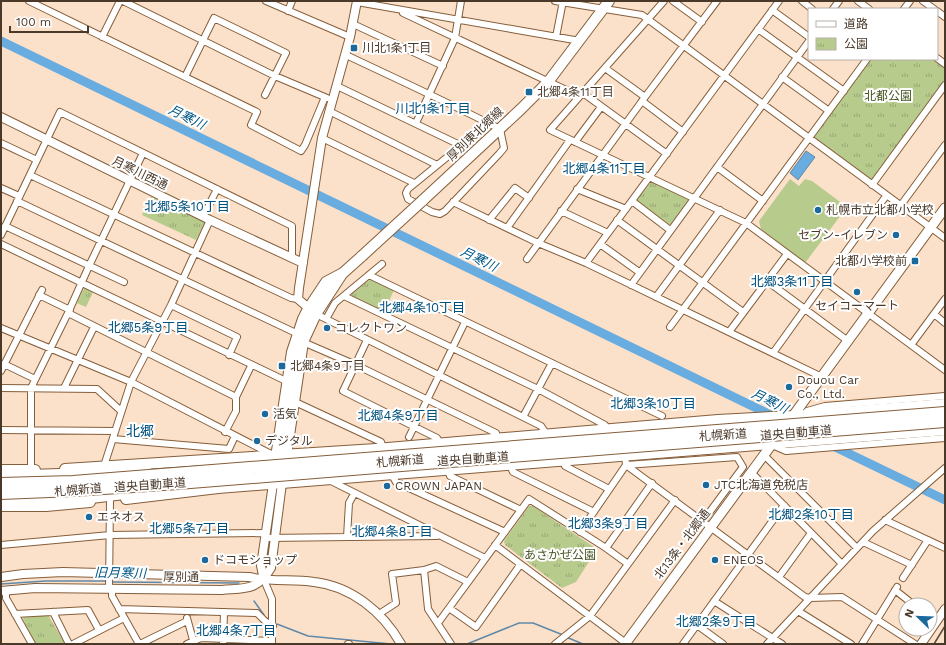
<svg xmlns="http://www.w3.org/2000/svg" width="946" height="645" viewBox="0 0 946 645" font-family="'Work Sans','Noto Sans JP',sans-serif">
	<defs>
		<pattern id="park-tufts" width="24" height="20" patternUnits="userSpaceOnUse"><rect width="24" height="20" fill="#b7cb8d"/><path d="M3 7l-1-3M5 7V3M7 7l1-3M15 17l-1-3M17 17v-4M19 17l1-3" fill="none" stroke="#97a673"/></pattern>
	</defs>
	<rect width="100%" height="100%" fill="#fce1ca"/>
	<path fill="#b7cb8d" d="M790,179L799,186L805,179L812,181L847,207L805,263L761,229L759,221Z"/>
	<path fill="url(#park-tufts)" d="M870,59H934L945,67V81L871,181L813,138Z
		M652,181L688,198V201L671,224H669L637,201V199Z
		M151,197L205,222L196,240L142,215Z
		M369,280H372L394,290L384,312L352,297V294Z
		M84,288L93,292L86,307L77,303Z
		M529,506H533L597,549L576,582L562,588L505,545L504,541Z
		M48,615L64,642L63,644H36L23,619L24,616Z"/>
	<path fill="#69ace0" stroke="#6089a9" d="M806,151L815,157L798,180L790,173Z"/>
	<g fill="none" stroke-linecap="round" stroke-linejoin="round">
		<path stroke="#6089a9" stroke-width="1.5" d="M111,582L239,583
			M1,584L46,581H107
			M254,601L264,615
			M277,624L308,636L391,644
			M566,637L583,644
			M467,644L519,623H533L563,635"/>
		<path stroke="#69ace0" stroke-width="9" d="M1,41L775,417
			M831,445L945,500"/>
		<defs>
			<path id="minor" d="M29,1L257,112L251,125L301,151L305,145L325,97
				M123,1L275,76L327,98
				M266,1L350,37
				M555,1L642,15L945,238
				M664,1L550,130L746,223L945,370
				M673,1L702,22
				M802,1L812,9
				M858,1L869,9
				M923,1L934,9
				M357,2L580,41
				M833,9L839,1
				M904,9L910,1
				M772,10L809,37
				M288,11L292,1
				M937,11L945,17
				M403,13L579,96
				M353,24L443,66
				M758,29L844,91
				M102,37L120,1
				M556,37L563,1
				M346,55C397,79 449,103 500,129L504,148L499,154L445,211L440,214L432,212L408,199L406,193L408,189L489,123
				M937,58L945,64
				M605,68L645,97
				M185,77L214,18L286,53L265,95
				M782,77L829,111
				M337,86L462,146
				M583,93L667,154
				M642,101L683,132
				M329,111L437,165
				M416,123L455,38L461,1
				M322,138L414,183
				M575,142L601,107
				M1,143L37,160
				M717,167L763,201
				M30,175L291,298L298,299
				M872,185L945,85
				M1,188L19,196
				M577,189L626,209
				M17,201L298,334
				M632,201L670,230
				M453,202L538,243L586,263L822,377
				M901,205L945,145
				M561,211L608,233
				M203,217L217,189
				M489,220L515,188L529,198
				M617,220L743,312
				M5,226L124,282
				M507,228L570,140
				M1,235L60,112L292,226V258
				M1,244L288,382
				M600,244L639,272
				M527,259L645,97L717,1
				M586,263L779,1
				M369,275L662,416
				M767,281L848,341
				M631,285L809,41
				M39,295L70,310
				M344,296L538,389L605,425L607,430
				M656,297L720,210
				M171,305L237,337L229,355
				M68,313L236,397
				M316,314L541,426L547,435
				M934,314L945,323
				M326,319L335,303L382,264
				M670,327L867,59
				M1,328L131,382L271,454
				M729,332L787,254
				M367,340L343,391L437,438L440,443
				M303,342L356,365L496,433L498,439
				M911,345L945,299
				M773,353L886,196
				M4,364L35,379
				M1,371L42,290
				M1,388L97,389L121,411
				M64,388L94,327
				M293,401L381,442L383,448
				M807,411L825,406L945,396
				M523,417L552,363
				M1,430L115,431
				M225,432L236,411V397L251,366
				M409,437L465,322
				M113,439L229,449L235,436
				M772,445L786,451L945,438
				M764,455L857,548
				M625,456L626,465L737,457L743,467L703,521
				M562,460L565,466L609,489
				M510,465L513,472L594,512
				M104,466L131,382L171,305L210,220
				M31,470V388L68,313L89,266L143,153
				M448,470L450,476L521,510
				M751,472L842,564
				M392,475L396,482L505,532
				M329,480L485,558
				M885,520L945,548
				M580,532L626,465L805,597L810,598L842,597L915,644
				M347,537L349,503L354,494
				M265,538L437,536
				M863,542L912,565
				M1,545L110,535L265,533
				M495,545L627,644
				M628,564L606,548L652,483
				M424,570L428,609L451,644
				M779,577L811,533
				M903,578L928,540
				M264,580L272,599V644
				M109,588L110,501
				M112,588V596L139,644
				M6,590V598L32,644
				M895,590L914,605
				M714,601L782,644
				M449,608L476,627L520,565
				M119,609L257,613L265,621L273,626
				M798,611L851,644
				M53,612L69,644
				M15,614L88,610L99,630
				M379,614L396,603L392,574L424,570L436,566L468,582
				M930,617L936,622
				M187,618L193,640
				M438,623L529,499L606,548
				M697,625L723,644
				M73,644L124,618
				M140,644L187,621
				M187,644L201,638L272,641
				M223,644L224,612
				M348,644H349
				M555,644L590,616L675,500
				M683,644L784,505
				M767,644L873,531L945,468
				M862,644L897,587"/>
			<path id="tertiary" d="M1,117L210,220L303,263
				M312,311L298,299L299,288L322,138L350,37L357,1
				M1,577L23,574L63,572L249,577C271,582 292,579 314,582C351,586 383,612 401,644
				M264,580L261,566L273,484
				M1,591L35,588L222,590C246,588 257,591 271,568L282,483
				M921,644L945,609"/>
			<path id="secondary" d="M790,420L945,208
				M625,644L775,440"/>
			<path id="primary" d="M422,201L521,109L548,82L609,1
				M285,462L303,342L316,314L342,274
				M275,464L292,352L303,319L308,309L326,282L343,273L362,256"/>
			<path id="trunk" d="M65,469L376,449L718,420L792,416L945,404
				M1,470H35
				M126,499L218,488L945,430
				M1,506H46L90,502"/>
			<path id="motorway" d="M1,477L146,472
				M1,499L91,497L141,491"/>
		</defs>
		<use href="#minor" stroke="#855e3a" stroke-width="8"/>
		<use href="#tertiary" stroke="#855e3a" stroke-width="10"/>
		<use href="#secondary" stroke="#855e3a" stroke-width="11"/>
		<use href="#primary" stroke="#855e3a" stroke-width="12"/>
		<use href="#trunk" stroke="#855e3a" stroke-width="12"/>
		<use href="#motorway" stroke="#855e3a" stroke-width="14"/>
		<use href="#minor" stroke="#fff" stroke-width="6"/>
		<use href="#tertiary" stroke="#fff" stroke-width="8"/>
		<use href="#secondary" stroke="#fff" stroke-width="9"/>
		<use href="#primary" stroke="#fff" stroke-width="10"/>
		<use href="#trunk" stroke="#fff" stroke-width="10"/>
		<use href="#motorway" stroke="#fff" stroke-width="12"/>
		<path stroke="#5d4a3a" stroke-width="1.5" d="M934,644L945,626"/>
		<defs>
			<path id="primary-bridge" d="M362,256L422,201"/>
			<path id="motorway-bridge" d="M1,484L73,482L945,413
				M1,493L74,490L178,483L945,421"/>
		</defs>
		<use href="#primary-bridge" stroke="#855e3a" stroke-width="12" stroke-linecap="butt"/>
		<use href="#motorway-bridge" stroke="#855e3a" stroke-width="14" stroke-linecap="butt"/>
		<use href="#primary-bridge" stroke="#fff" stroke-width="10"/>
		<use href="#motorway-bridge" stroke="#fff" stroke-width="12"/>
	</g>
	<g fill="#1c699c" stroke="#fff" stroke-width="1.5">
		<rect x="350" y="44" width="8" height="8" rx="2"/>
		<rect x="525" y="88" width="8" height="8" rx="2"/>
		<circle cx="818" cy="210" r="4"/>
		<circle cx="896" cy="235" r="4"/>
		<rect x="911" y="257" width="8" height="8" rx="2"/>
		<circle cx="857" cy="292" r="4"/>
		<circle cx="327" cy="328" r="4"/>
		<rect x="278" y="362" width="8" height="8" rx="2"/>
		<circle cx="789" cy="387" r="4"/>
		<circle cx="265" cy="414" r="4"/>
		<circle cx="257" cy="441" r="4"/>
		<circle cx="706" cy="485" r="4"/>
		<circle cx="387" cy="486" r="4"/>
		<circle cx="89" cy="517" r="4"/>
		<circle cx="205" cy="560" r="4"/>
		<circle cx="715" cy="560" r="4"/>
	</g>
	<g text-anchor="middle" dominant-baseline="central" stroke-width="4" stroke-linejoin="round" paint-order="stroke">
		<g font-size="12" fill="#4a3829" stroke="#fff" text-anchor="start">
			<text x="362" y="48">川北1条1丁目</text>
			<text x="537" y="92">北郷4条11丁目</text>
			<text x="826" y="210">札幌市立北都小学校</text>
			<text x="888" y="235" text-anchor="end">セブン-イレブン</text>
			<text x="907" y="261" text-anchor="end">北都小学校前</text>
			<text x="857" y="306" text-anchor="middle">セイコーマート</text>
			<text x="335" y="328">コレクトワン</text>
			<text x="290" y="366">北郷4条9丁目</text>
			<text x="797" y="380">Douou Car<tspan x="797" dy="14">Co., Ltd.</tspan></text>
			<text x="273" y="414">活気</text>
			<text x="265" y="441">デジタル</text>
			<text x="714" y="485">JTC北海道免税店</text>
			<text x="395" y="486">CROWN JAPAN</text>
			<text x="97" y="517">エネオス</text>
			<text x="213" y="560">ドコモショップ</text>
			<text x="723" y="560">ENEOS</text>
		</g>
		<g font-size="12" fill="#45541f" stroke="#fff">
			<text x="888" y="96">北都公園</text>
			<text x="560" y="555">あさかぜ公園</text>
		</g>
		<g font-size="12" fill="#4a3829" stroke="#fff">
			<text transform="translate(475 134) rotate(-43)">厚別東北郷線</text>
			<text transform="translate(140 173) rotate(26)">月寒川西通</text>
			<text transform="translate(796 433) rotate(-5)">道央自動車道</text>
			<text transform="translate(723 435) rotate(-4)">札幌新道</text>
			<text transform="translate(473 459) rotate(-4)">道央自動車道</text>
			<text transform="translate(400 461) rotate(-5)">札幌新道</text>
			<text transform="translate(150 485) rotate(-4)">道央自動車道</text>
			<text transform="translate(78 490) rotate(-5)">札幌新道</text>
			<text transform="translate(682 544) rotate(-53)">北13条・北郷通</text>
			<text transform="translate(181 577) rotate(1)">厚別通</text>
		</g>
		<g font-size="13" fill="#00507d" stroke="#fff">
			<text x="433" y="108">川北1条1丁目</text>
			<text x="604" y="168">北郷4条11丁目</text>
			<text x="187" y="206">北郷5条10丁目</text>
			<text x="792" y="281">北郷3条11丁目</text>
			<text x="422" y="307">北郷4条10丁目</text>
			<text x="148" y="327">北郷5条9丁目</text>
			<text x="653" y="403">北郷3条10丁目</text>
			<text x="398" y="415">北郷4条9丁目</text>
			<text x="811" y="514">北郷2条10丁目</text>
			<text x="608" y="523">北郷3条9丁目</text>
			<text x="189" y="528">北郷5条7丁目</text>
			<text x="392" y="531">北郷4条8丁目</text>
			<text x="716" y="621">北郷2条9丁目</text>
			<text x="236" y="630">北郷4条7丁目</text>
		</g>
		<g font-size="13" font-style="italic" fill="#005787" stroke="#fff">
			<text transform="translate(187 117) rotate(26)">月寒川</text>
			<text transform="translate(479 259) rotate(26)">月寒川</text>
			<text transform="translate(770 401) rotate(26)">月寒川</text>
			<text transform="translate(120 573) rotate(1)">旧月寒川</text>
		</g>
		<g font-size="14" fill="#00507d" stroke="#fff">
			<text x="140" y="431">北郷</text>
		</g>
	</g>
	<rect width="946" height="645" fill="none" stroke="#4a3829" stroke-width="4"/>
	<rect x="808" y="8" width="130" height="52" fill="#ffffff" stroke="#b7afa9"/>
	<rect x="816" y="21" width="20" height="6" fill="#ffffff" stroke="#b7afa9"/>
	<text x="844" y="28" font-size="12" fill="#4a3829">道路</text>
	<rect x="816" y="38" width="20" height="12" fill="url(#park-tufts)" stroke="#b7afa9"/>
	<text x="844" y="48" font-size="12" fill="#4a3829">公園</text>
	<g transform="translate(918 617) rotate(293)"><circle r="19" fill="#ffffff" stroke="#b7afa9"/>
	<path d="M0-3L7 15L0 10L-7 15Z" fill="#1c699c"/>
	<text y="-6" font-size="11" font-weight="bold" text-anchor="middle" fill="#4a3829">N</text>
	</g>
	<path d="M10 26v6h78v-6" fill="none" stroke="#4a3829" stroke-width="2"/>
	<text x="16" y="26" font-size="12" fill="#4a3829" stroke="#ffffff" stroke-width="3" paint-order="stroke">100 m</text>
</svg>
